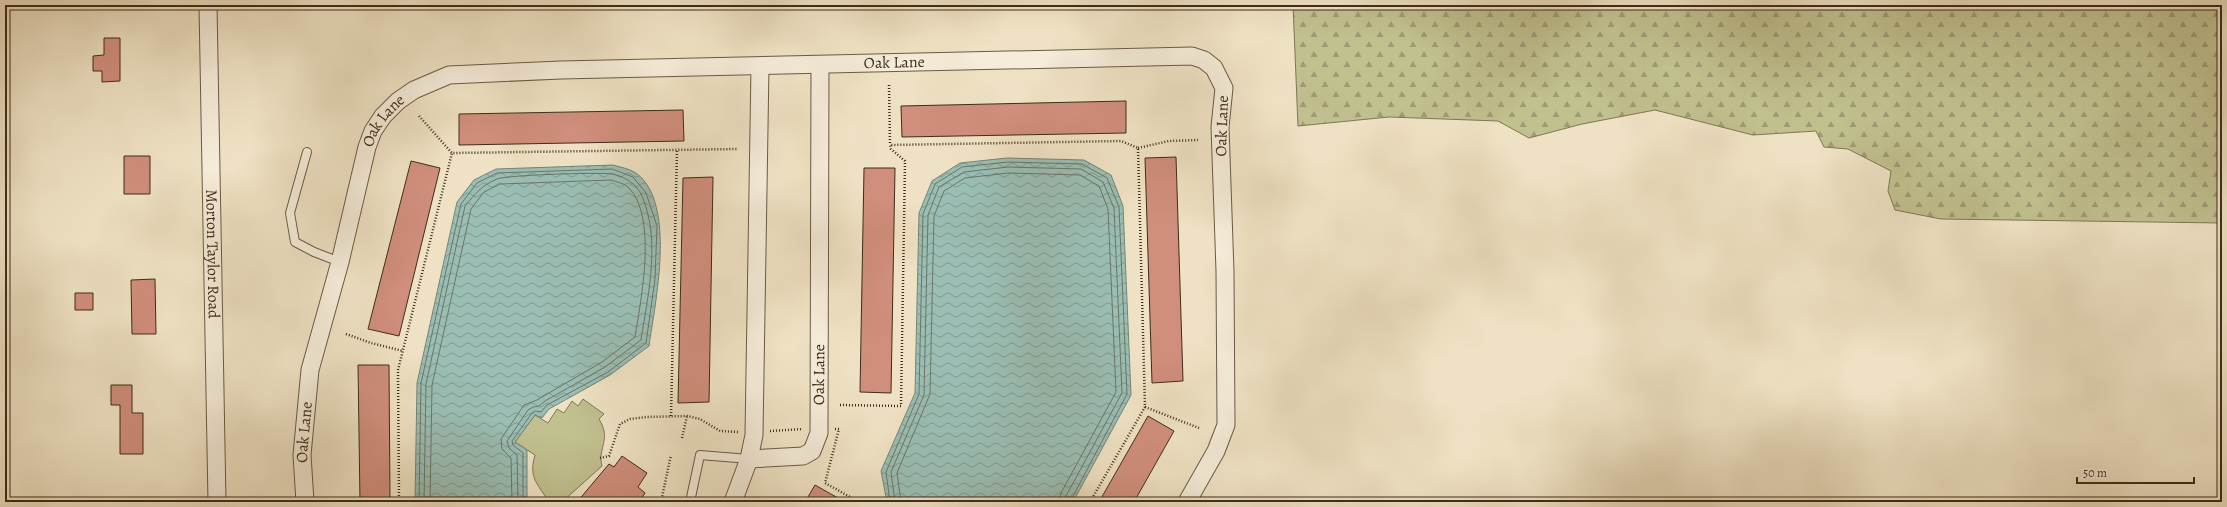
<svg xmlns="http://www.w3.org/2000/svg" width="2227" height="507" viewBox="0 0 2227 507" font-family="Alegreya,serif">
	<defs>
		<pattern id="forest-firs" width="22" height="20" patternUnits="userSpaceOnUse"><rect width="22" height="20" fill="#c1c08f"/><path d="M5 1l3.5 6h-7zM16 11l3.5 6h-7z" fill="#9e9c74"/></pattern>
		<pattern id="water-waves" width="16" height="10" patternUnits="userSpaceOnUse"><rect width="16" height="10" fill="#9abeb4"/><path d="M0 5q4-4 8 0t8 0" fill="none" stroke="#7f9b92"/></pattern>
	</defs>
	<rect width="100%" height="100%" fill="#efe2c4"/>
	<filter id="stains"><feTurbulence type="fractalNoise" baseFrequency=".005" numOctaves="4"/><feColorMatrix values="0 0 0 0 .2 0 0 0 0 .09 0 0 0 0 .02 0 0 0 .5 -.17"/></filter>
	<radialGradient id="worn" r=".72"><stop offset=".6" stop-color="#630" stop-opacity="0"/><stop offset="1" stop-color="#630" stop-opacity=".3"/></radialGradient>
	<path fill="#c1c08f" stroke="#807654" d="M583,399L604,414L599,419C612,440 597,448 602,466L562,502H549C538,484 528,478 535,455L515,442L535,415L548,423L557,409L564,413L572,401L578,406Z"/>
	<path fill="url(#forest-firs)" stroke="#807654" d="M1293,5H2222V223L1941,219L1895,210L1888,191L1891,171L1848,149L1824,147L1816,131L1753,135L1655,110L1582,124L1529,138L1498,121L1389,117L1298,126Z"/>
	<path fill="url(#water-waves)" stroke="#768476" d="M1007,158L1084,160L1111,175L1123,206L1131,395L1073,502H887L881,471L915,393L919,213L932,181L960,163Z
		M613,165C620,167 630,169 636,173C677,203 655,303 649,346L610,375L549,409L542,418L535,415L515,442L527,450V502H415L417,383L457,202L474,180L496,169Z"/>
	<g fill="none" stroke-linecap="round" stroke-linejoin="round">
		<path stroke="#6c7566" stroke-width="1" d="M419,502L421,383L461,204L477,183L497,173L612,169L633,177L646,193L657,226L655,279L646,343L608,372L547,405L541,412L535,411L532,413L512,441L513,445L523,453V502
			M424,502L426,384L465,206C475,194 482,185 497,179C506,175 600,172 612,174C624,176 637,184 642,196C661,241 648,294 641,340L605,367L545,401L539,406L533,407L528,410L507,441L509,448L517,455L518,502
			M430,502L432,385L471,209L484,192L500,184L611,180C616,182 624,183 628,187C658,216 641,299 635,337L602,362L537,400L524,405L501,439L502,449L511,458L512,502
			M890,502L886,472L919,394L923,214L935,184L962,167L1008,162L1082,164L1107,178L1119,207L1127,394L1070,502
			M895,502L891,472L924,395L928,215L939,187L964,172L1008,167L1081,169L1103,182L1114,208L1122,393L1066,496L1065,502
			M901,502L897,473L930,394L934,216L944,191L965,178L1008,173L1080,175L1099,186L1108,209L1116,392L1061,493L1059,502"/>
	</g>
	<path fill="#d08e7c" stroke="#3f2c19" d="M104,38H120V81L102,82V71H93V56L104,55Z
		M1126,101V133L902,137L901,106Z
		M683,110L684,141L459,145V114Z
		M124,156H150V194H124Z
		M1176,157L1183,381L1152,383L1145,158Z
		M411,161L440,168L399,336L368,329Z
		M864,168H895L891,393L860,392Z
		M713,177L709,402L678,403L683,178Z
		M155,279L156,334H132L131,280Z
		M75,293H93V310H75Z
		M358,365H389L390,502H360Z
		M111,385H132V413H143V454H120V405H111Z
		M1148,416L1174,431L1134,502H1099Z
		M622,456L647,473L638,487L645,493L639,502H577L609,464L614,467Z
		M815,485L845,502H805Z"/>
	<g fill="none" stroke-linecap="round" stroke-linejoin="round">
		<defs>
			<path id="lane" d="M307,152L290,213L295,242L314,252L340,262
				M690,502L700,455L749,459"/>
			<g id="street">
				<path id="s1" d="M208,5L217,502"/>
				<path id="s2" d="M749,459L803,456L812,451L819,433L820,65"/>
				<path id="s3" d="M305,502L302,455L310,370L340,262L367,147L373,131L383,116L398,101L414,90L449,75L561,70L1192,56L1204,60L1214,68L1224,88L1220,127L1225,271L1226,425L1216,451L1187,502"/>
				<path d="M733,502L749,459L754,435L760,66"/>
			</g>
		</defs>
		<use href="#lane" stroke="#6b5a44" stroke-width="10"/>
		<use href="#street" stroke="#6b5a44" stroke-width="19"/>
		<path stroke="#3f2c19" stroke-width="2.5" stroke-dasharray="1 2" stroke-linecap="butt" d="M889,85L890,145
			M419,116L452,153L737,149
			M1138,148L1169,141L1198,140
			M346,334L371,343L403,351
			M840,405L901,406L905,161L891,149L890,145L1121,141L1138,148L1145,407L1090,502
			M1145,407L1199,428
			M671,416L677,149
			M835,429H839L825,483L859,502
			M770,431L803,429
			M682,438L687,416
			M600,458L609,456L620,424L630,419L646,417L687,416L700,419L720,431L739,432
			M399,502L398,370L452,153
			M661,502L671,455"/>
		<use href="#lane" stroke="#f5ecd9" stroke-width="8"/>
		<use href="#street" stroke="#f5ecd9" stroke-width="17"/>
	</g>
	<g text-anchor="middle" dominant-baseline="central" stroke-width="3" stroke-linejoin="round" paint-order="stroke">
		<g font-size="16" fill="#3f2c19" stroke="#f5ecd9">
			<text stroke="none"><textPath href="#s3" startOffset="922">Oak Lane</textPath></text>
			<text stroke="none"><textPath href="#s3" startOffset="394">Oak Lane</textPath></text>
			<text transform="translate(1222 126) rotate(-88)">Oak Lane</text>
			<text stroke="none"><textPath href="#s1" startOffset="249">Morton Taylor Road</textPath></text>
			<text stroke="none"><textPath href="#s2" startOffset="142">Oak Lane</textPath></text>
			<text stroke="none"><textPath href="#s3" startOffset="70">Oak Lane</textPath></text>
		</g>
	</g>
	<rect width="2227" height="507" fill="none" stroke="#efe2c4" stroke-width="20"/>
	<rect x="6" y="6" width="2215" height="495" fill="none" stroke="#3f2c19" stroke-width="2"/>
	<rect x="10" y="10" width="2207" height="487" fill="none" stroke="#3f2c19"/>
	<path d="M2077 477v6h117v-6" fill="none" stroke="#3f2c19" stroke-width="2"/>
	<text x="2083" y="477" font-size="12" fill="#3f2c19" stroke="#f5ecd9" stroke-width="3" paint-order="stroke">50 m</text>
	<rect width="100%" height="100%" filter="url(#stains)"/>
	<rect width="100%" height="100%" fill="url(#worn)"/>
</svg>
